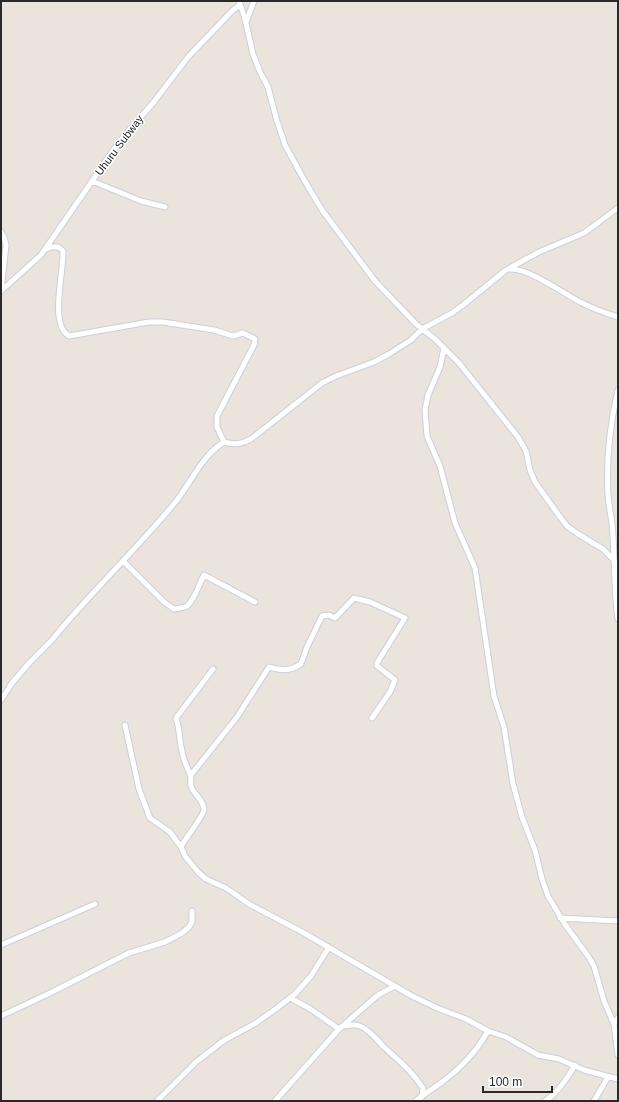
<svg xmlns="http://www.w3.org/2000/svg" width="619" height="1102" viewBox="0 0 619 1102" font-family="Arial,sans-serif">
	<rect width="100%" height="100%" fill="#eae4dd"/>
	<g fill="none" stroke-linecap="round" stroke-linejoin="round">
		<defs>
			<path id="minor" d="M239,1L245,19L253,54L260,72L268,87L277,121L285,145L303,178L322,210L375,281L416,324L435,339L459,363L518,437L526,451L530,470L535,482L560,517L567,526L578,534L603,549L618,564
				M246,22L254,1
				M92,181L141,201L165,207
				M1,232L4,237L6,245L1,291
				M46,249C52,246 58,245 63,251C64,271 49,325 69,336L149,322H163L214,330L233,336L243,333L255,339L254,345L217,416V427L224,442
				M510,269C528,268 563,293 580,302C592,308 605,313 618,317
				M1,291L41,255L119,142L153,103L188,57L233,10L240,5
				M444,348L440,367L428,395L425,410L427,436L440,466L455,523L475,568L494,696L504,727L513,784L522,817L535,850L542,879L548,896L564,923L588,956L594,966L604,1001L614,1024L618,1055
				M618,390C610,424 606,460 608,495C609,509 613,523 613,537C615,565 614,592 618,619
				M123,561L164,602L174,609C178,608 184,608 187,606C195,599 199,584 204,575L255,602
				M213,669L176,718C180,729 179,740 182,751C183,760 187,766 190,774C192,778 190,782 191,786C194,795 204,800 204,810C203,817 185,838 181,847L185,856L198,872L206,879L226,888L249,904L304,933L412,996L437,1008L466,1019L488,1031L506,1037L538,1055L559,1059L584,1070L618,1079
				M1,700L12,683L30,662L51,641C89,594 134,552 173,505C190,485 201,456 224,442C235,445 242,444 251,439L322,383L336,376L374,362L389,354L411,340L422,329L452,313L463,305L506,270L539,252L584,233L618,208
				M125,725L139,789L150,818L170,832L181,847
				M191,775L237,717L269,667C283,671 289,671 301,664L307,647L322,616L329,615L335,618L354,598L370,602L405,618L377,663V666L395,680L390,692L372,718
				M560,918L618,921
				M1,945L95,904
				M290,998L309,1008L339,1029
				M1,1016L48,994L129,953L165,942L182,933L189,927L192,922V911
				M614,1024L618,1018
				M345,1026C350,1025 355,1024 360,1026C370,1030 377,1040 384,1047C398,1060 412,1071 423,1088L422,1097
				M157,1101L196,1062L223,1041L256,1023L277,1008L295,994L311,976L329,947
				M275,1101L339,1029L378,995L395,986
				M416,1101C424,1094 433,1089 442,1082C461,1068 476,1052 488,1031
				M545,1101C558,1093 567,1079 575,1065
				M594,1101L608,1077"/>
		</defs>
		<use href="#minor" stroke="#ccced9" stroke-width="7"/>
		<use href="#minor" stroke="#fff" stroke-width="5"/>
	</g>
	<g text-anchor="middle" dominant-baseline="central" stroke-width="3" stroke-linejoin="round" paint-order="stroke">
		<g font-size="11" fill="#292929" stroke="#fff">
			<text transform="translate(119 145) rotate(-53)">Uhuru Subway</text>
		</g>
	</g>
	<rect width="619" height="1102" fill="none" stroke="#292929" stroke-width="4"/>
	<path d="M483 1086v6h69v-6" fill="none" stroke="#292929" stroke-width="2"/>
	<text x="489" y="1086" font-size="12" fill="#292929" stroke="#ffffff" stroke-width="3" paint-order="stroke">100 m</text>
</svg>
